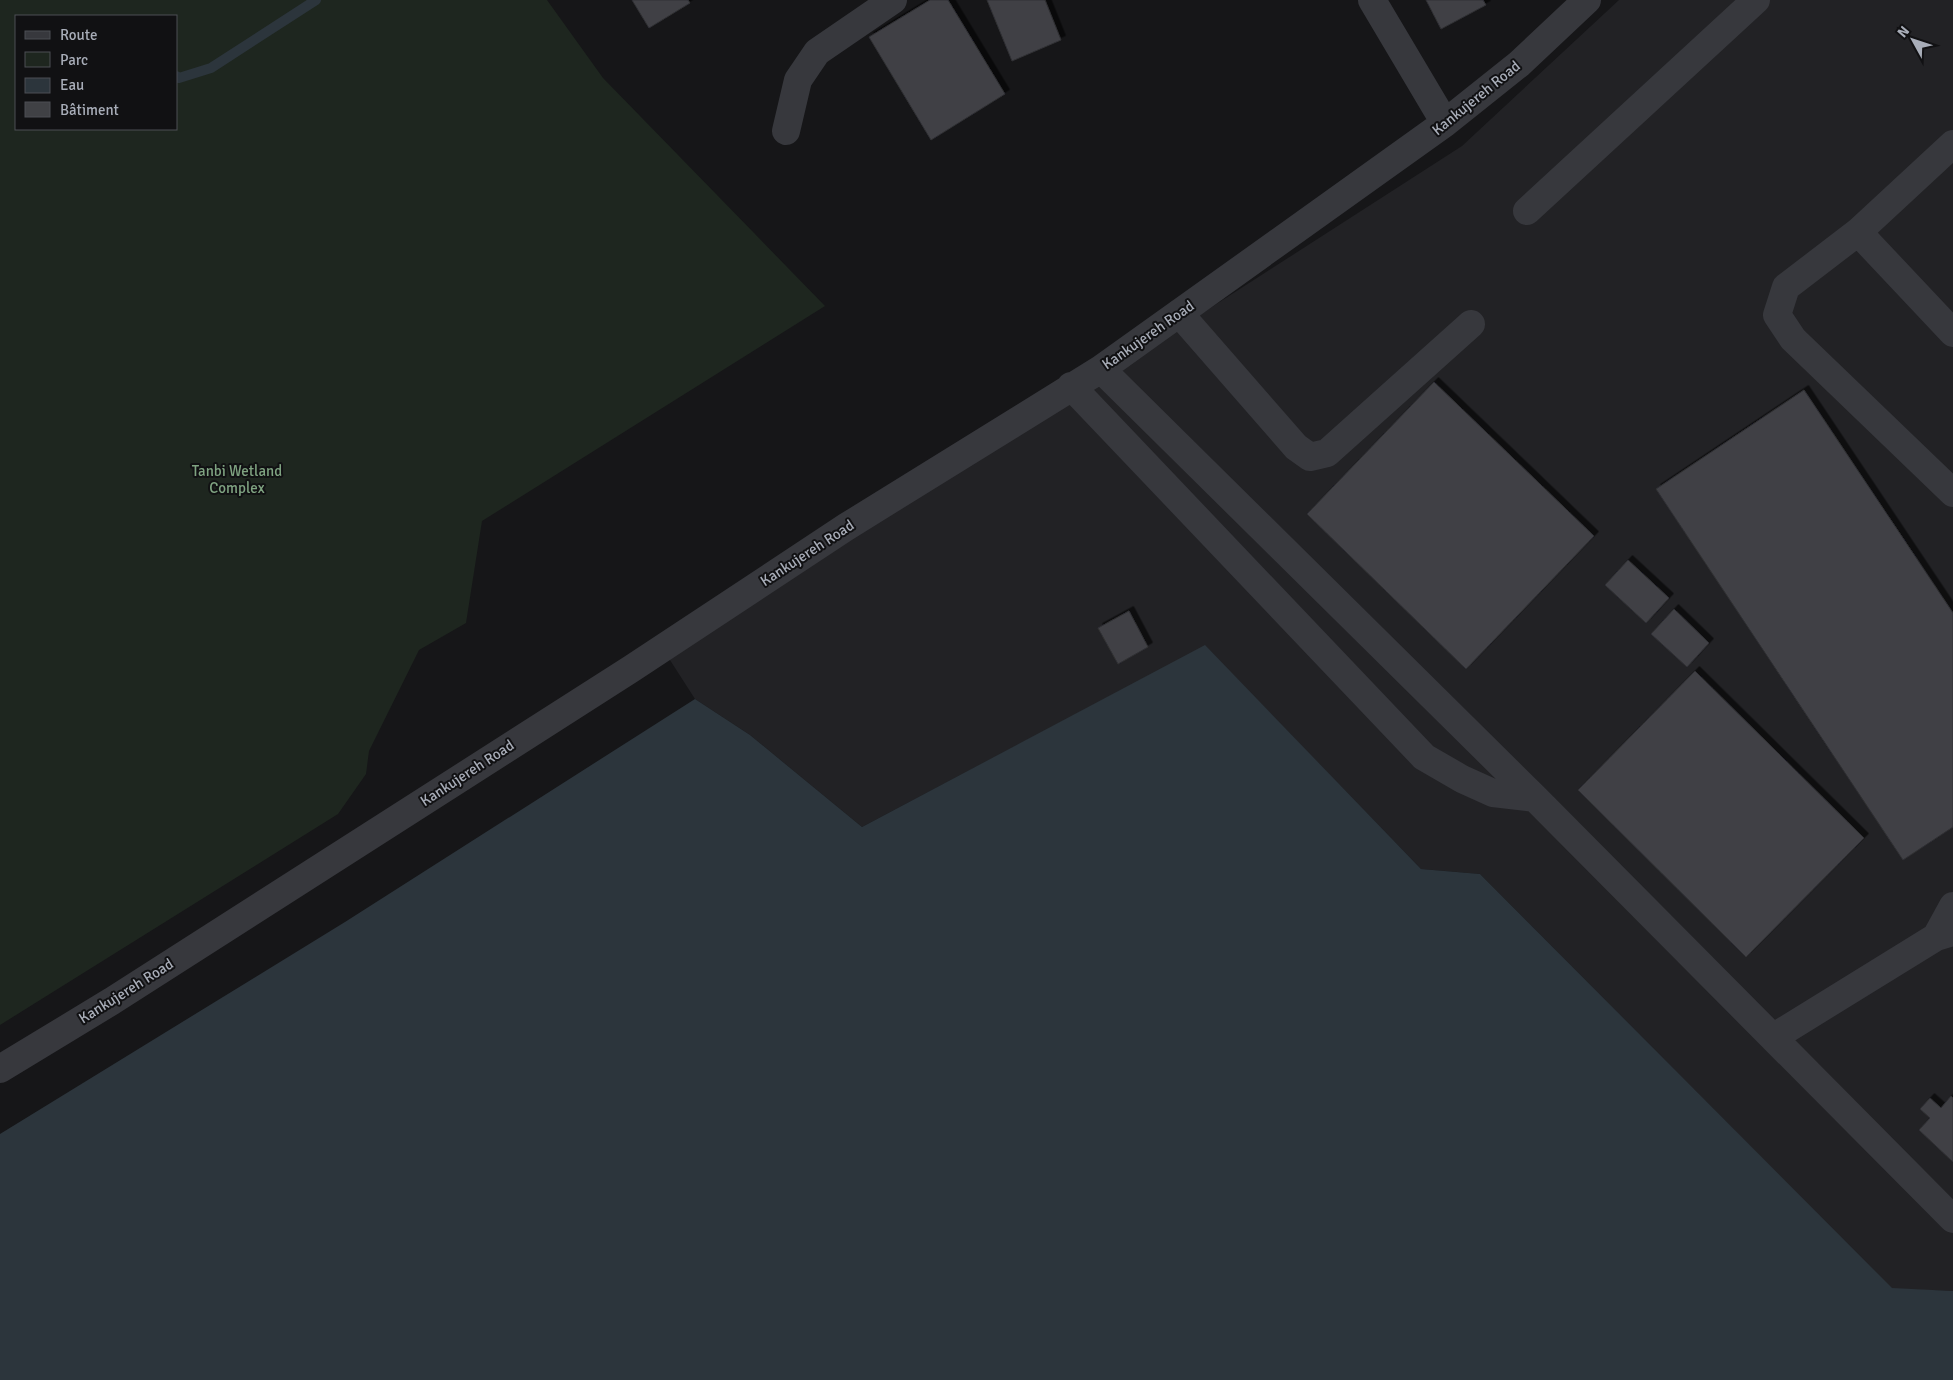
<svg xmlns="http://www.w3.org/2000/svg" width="1953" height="1380" viewBox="0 0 1953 1380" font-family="Signika,sans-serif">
	<defs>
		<filter id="shadow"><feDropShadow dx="4.5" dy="-4.5" stdDeviation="0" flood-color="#0009"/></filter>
	</defs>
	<rect width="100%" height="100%" fill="#161618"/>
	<path fill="#222225" d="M1619,0H1953V1291L1892,1289L1480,874L1421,869L1205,646L862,827L750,735L695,699L668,657L1462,146Z"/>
	<path fill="#1e261f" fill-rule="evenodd" d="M0,0H547L603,78L825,306L482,521L466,623L419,650L369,751L366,774L338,814L0,1025ZM176,16V129H16V16Z"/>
	<path fill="#2c353c" d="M1205,645L1421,869L1480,874L1892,1288L1953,1291V1380H0V1134L345,922L695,699L750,735L862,827Z"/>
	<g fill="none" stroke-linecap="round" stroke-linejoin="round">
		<path stroke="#2c353c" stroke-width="10" d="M176,76L179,78L211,68L316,0"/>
	</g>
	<path fill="#404145" stroke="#303034" filter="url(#shadow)" d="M632,0H688L690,3L649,28Z
		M930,0H948L1005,94L931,140L869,37Z
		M987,0H1045L1061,40L1012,61Z
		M1426,0H1483L1486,5L1441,29Z
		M1434,382L1594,536L1466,669L1307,514Z
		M1804,390L1953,613V827L1903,860L1656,489Z
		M1628,560L1669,598L1646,623L1605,585Z
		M1674,609L1709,643L1687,667L1651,634Z
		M1129,611L1148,647L1118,664L1098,628Z
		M1695,671L1864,838L1746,957L1578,790Z
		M1951,1096L1953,1098V1162L1919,1130L1930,1118L1920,1109L1930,1098L1941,1108Z"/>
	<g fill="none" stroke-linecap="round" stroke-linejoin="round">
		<path stroke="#37383d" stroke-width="28" d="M1372,0L1445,123
			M786,131L798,80L817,52L893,0
			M1953,144L1858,232L1786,287L1777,315L1793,339L1953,493
			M1527,211L1756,0
			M1858,232L1953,333
			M1179,313L1296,447L1310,457L1327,453L1471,324
			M1101,369L1535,798L1953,1219
			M1071,386L1424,757L1462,779L1493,793L1535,798
			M1936,937L1953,906
			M1774,1037L1936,937L1953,932
			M0,1069L112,1001L631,669L846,527L1101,369L1445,123L1519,64L1587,0"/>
	</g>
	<g text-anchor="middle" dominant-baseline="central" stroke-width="4" stroke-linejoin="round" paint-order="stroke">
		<g font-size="15" fill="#a8adb8" stroke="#111113">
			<text transform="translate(1476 98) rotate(-39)">Kankujereh Road</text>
			<text transform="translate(1148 335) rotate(-35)">Kankujereh Road</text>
			<text transform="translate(807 553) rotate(-33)">Kankujereh Road</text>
			<text transform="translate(467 773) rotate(-33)">Kankujereh Road</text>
			<text transform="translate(126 991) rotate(-32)">Kankujereh Road</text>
		</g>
		<g font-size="15" fill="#7fa381" stroke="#111113">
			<text x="237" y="471">Tanbi Wetland<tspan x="237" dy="17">Complex</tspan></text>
		</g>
	</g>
	<rect x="15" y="15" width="162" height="115" fill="#111113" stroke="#4d4f55"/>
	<rect x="25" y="31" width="25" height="8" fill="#37383d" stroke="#4d4f55"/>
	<text x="60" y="40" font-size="15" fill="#a8adb8">Route</text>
	<rect x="25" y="52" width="25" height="15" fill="#1e261f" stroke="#4d4f55"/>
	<text x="60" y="65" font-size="15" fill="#a8adb8">Parc</text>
	<rect x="25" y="78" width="25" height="15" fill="#2c353c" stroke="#4d4f55"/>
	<text x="60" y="90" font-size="15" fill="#a8adb8">Eau</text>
	<rect x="25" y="102" width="25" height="15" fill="#404145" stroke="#4d4f55"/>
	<text x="60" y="115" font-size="15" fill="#a8adb8">Bâtiment</text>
	<g transform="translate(1913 40) rotate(310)" stroke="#111113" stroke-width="4" paint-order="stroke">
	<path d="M0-4L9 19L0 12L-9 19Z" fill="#a8adb8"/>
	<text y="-8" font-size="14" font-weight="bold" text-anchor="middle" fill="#a8adb8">N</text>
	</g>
</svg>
